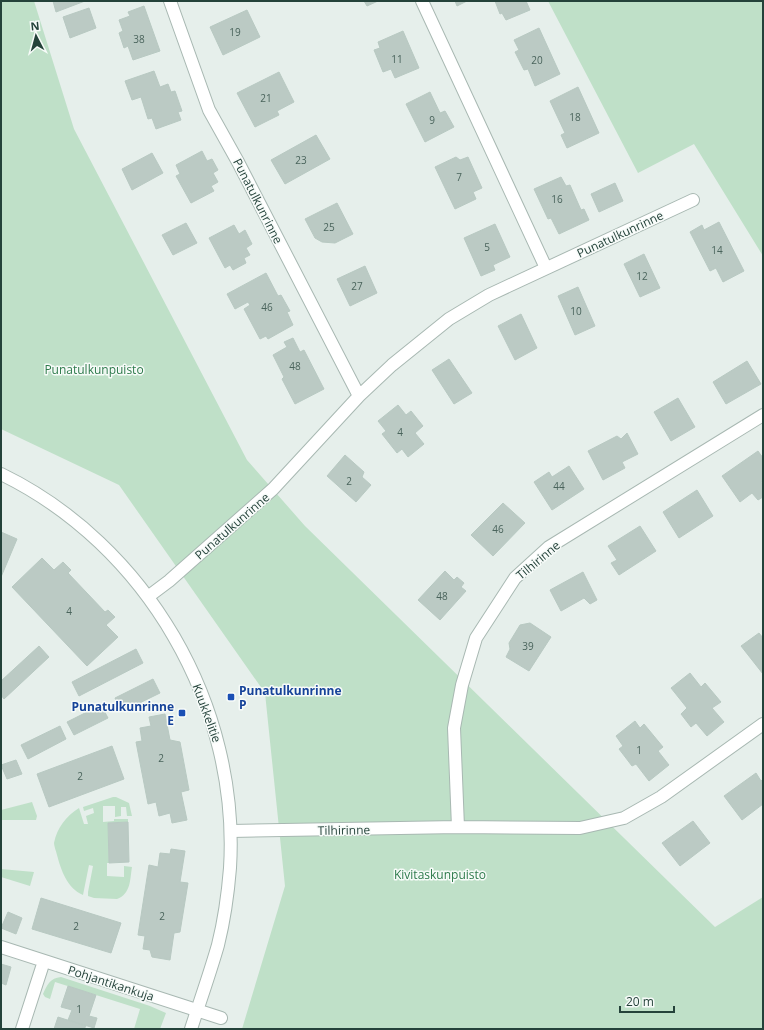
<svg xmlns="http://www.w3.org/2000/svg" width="764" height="1030" viewBox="0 0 764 1030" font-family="'Open Sans',sans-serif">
	<rect width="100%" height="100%" fill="#e6efeb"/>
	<path fill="#bfe0c8" d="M1,1H34L74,129L247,460L305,526L715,927L763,897V1029H242L285,886L265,693L119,485L1,429Z
		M548,1H763V256L694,144L638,173Z
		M113,797H116L129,803L132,816H127L126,807H121V816L115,817V806H103V822L114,821V819H128V822L108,823L109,863H107V876L124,877V866L132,867C130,879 131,894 117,899L94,898L88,896V892L93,866L89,865L83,895C67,888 61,870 57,855C56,851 54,846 54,843C57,828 66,816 79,808L84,824H88L86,816L94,813L93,808L84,811L83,807Z
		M32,802L37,816L36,820H1V810Z
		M1,869L34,872L30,886L1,877Z
		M61,977L150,1006L166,1013L160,1029H134L140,1009L55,982L50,999L45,997L43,994C47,985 50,978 61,977Z"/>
	<path fill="#bbcac4" stroke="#b8c9c2" d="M53,1H85L56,12Z
		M364,1H378L367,6Z
		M455,1H467L457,6Z
		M495,1H526L530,10L506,20L502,13L500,14Z
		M144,6L160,51L133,60L128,46L124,48L119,33L123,31L119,20L130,16L128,12Z
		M89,8L96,28L70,38L63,17Z
		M247,10L260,37L223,55L210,27Z
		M539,28L560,74L535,86L528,69L524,70L515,52L519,50L514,40Z
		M403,31L419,68L395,78L391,69L383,72L374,50L380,48L378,42Z
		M154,71L160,87L168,84L171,92L175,91L182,111L178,112L181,120L156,129L152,118L148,119L141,97L132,100L125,81Z
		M279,72L294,102L277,111L279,115L255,127L237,93Z
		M578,87L599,133L567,148L561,135L565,133L550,101Z
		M430,92L440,113L445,111L454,127L425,142L406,104Z
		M316,135L330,159L285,184L271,160Z
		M202,151L207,161L212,159L218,170L213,173L218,182L211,186L214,191L191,203L176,176L180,174L176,165Z
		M152,153L163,173L132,190L122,169Z
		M456,157L460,160L468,157L482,188L473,192L476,199L455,209L435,167Z
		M561,177L566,186L570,185L581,210L584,209L589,220L559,234L551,218L548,219L534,189Z
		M615,183L623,201L599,212L591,194Z
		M337,203L353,234L335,243L322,242L315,238L305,219Z
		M719,222L744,271L723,282L716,268L710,271L690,232L702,225L704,230Z
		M186,223L197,243L173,255L162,235Z
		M495,224L510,257L493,265L495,270L481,276L464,238Z
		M234,225L239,234L245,230L252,244L246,248L250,255L244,258L246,263L233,270L230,265L225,268L209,238Z
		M644,254L660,288L640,297L624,264Z
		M365,266L377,293L350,306L337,279Z
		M266,273L278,296L281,295L290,311L287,312L293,325L268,339L266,336L260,339L244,309L250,305L248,302L235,309L227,294Z
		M578,287L595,326L575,335L558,296Z
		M521,314L537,348L515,360L498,326Z
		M293,338L300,352L304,350L324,389L295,404L282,379L284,377L273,355L287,347L284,342Z
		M449,359L472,393L454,404L432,370Z
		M747,361L761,384L726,404L713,382Z
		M678,398L695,427L671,441L654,412Z
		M398,405L406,415L411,411L423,426L415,433L424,444L408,457L402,449L397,453L382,434L386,431L378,421Z
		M627,433L638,454L622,462L625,468L603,480L588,451L617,436L621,439Z
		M758,451L763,458V480L761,482L763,485V497L758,500L752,493L740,502L722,476Z
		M345,455L364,472L362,477L371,485L356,502L327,476Z
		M569,466L584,489L552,510L534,482L549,472L552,477Z
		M697,490L713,516L679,538L663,512Z
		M503,503L525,523L493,556L471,535Z
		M640,526L656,551L619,575L611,563L617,560L608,546Z
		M1,532L17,539L1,577Z
		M42,558L54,570L63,562L71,570L68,573L105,612L108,610L115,617L106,625L118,637L87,666L12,587Z
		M445,571L454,580L457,577L464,583L461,587L466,591L440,620L418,600Z
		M583,572L597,600L590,604L584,598L561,611L550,590Z
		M530,623L551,637L529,671L506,657L510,649L509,643L520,625Z
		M759,633L763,638V674L741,646Z
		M39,646L49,657L4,699L1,695V681Z
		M136,649L143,663L79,696L72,682Z
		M690,673L701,687L705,683L721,702L712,708L724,722L707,736L696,723L691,727L681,714L687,708L671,688Z
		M153,679L160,693L121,712L115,698Z
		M101,705L108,718L74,735L67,722Z
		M165,714L170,740L180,742L189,790L181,792L187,820L172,823L170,813L159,816L156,802L148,804L136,742L142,741L140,728L151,726L149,717Z
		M635,721L640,728L644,724L663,747L658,751L669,765L649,781L636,764L632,766L619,749L623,746L616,736Z
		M60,726L66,739L28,759L21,745Z
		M112,746L124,779L49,807L37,774Z
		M16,760L22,774L7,779L1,765Z
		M756,773L761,781L763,779V804L742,820L724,796Z
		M693,821L710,843L680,866L662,843Z
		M128,822L129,862L109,863L108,823Z
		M171,849L185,851L180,882L188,883L180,932L174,933L170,960L152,957L150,950L143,949L145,936L138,935L149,865L158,867L160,853L170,854Z
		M41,898L121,923L111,953L32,929Z
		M8,912L22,918L16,934L1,928Z
		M1,964L11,967L6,985L1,983Z
		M68,986L96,995L89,1016L97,1018L94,1028L68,1020L72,1010L61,1007Z
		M58,1017L86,1026L84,1029H54Z"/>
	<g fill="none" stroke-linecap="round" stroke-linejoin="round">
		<defs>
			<path id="minor" d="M170,1L209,110L238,162L359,396
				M422,1L546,268
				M149,596L169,581L273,489L359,396L392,365L449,319L489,295L693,200
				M458,827L454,728L462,685L476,638L515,578L549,547L763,415
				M231,831L458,827L580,828L624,818L661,797L763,724
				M1,947L221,1018
				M22,1029L44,961"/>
			<path id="tertiary" d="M1,474C147,545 240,706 230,868C228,893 224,921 218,945C210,973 200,1001 191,1029"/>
		</defs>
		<use href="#minor" stroke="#a8b8b2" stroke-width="14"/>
		<use href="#tertiary" stroke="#a8b8b2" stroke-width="14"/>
		<use href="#minor" stroke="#fff" stroke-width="12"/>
		<use href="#tertiary" stroke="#fff" stroke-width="12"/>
	</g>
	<g fill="#1a4fb4" stroke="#f7fbf9" stroke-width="1.5">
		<rect x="227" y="693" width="8" height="8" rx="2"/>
		<rect x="178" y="709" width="8" height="8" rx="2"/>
	</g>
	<g text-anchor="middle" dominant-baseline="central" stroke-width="3" stroke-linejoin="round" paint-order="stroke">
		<g font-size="10" fill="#4a645c">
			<text x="235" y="32">19</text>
			<text x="139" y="39">38</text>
			<text x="397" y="59">11</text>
			<text x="537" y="60">20</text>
			<text x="266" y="98">21</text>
			<text x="575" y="117">18</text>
			<text x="432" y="120">9</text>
			<text x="301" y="160">23</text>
			<text x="459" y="177">7</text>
			<text x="557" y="199">16</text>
			<text x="329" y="227">25</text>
			<text x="487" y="247">5</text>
			<text x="717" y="250">14</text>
			<text x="642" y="276">12</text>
			<text x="357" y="286">27</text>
			<text x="267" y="307">46</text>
			<text x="576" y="311">10</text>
			<text x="295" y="366">48</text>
			<text x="400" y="432">4</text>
			<text x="349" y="481">2</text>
			<text x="559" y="486">44</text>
			<text x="498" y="529">46</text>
			<text x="442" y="596">48</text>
			<text x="69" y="611">4</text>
			<text x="528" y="646">39</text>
			<text x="639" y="750">1</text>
			<text x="161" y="758">2</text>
			<text x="80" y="776">2</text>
			<text x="162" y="916">2</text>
			<text x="76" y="926">2</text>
			<text x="79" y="1009">1</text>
		</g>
		<g font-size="12" fill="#24423a" stroke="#f7fbf9">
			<text transform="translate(258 201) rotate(63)">Punatulkunrinne</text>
			<text transform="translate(620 234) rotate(-25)">Punatulkunrinne</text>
			<text transform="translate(232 526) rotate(-41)">Punatulkunrinne</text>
			<text transform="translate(538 560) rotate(-40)">Tilhirinne</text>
			<text transform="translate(207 713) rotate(70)">Kuukkelitie</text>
			<text transform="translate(344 830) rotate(-1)">Tilhirinne</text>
			<text transform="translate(111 983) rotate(18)">Pohjantikankuja</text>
		</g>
		<g font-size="12" fill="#2d7a4b" stroke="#f7fbf9">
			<text x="94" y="369">Punatulkunpuisto</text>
			<text x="440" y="874">Kivitaskunpuisto</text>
		</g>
		<g font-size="12" font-weight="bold" fill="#164399" stroke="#f7fbf9" text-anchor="start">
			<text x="239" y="690">Punatulkunrinne<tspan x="239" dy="14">P</tspan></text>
			<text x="174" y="706" text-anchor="end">Punatulkunrinne<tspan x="174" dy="14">E</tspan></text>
		</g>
	</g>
	<rect width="764" height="1030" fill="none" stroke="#24423a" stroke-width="4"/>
	<g transform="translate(36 36) rotate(354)" stroke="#f7fbf9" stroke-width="3" paint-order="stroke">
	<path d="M0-3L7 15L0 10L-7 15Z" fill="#24423a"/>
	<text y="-6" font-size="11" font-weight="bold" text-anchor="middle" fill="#24423a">N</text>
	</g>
	<path d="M620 1006v6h54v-6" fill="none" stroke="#24423a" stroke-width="2"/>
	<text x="626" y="1006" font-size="12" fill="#24423a" stroke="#f7fbf9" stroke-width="3" paint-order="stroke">20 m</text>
</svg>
